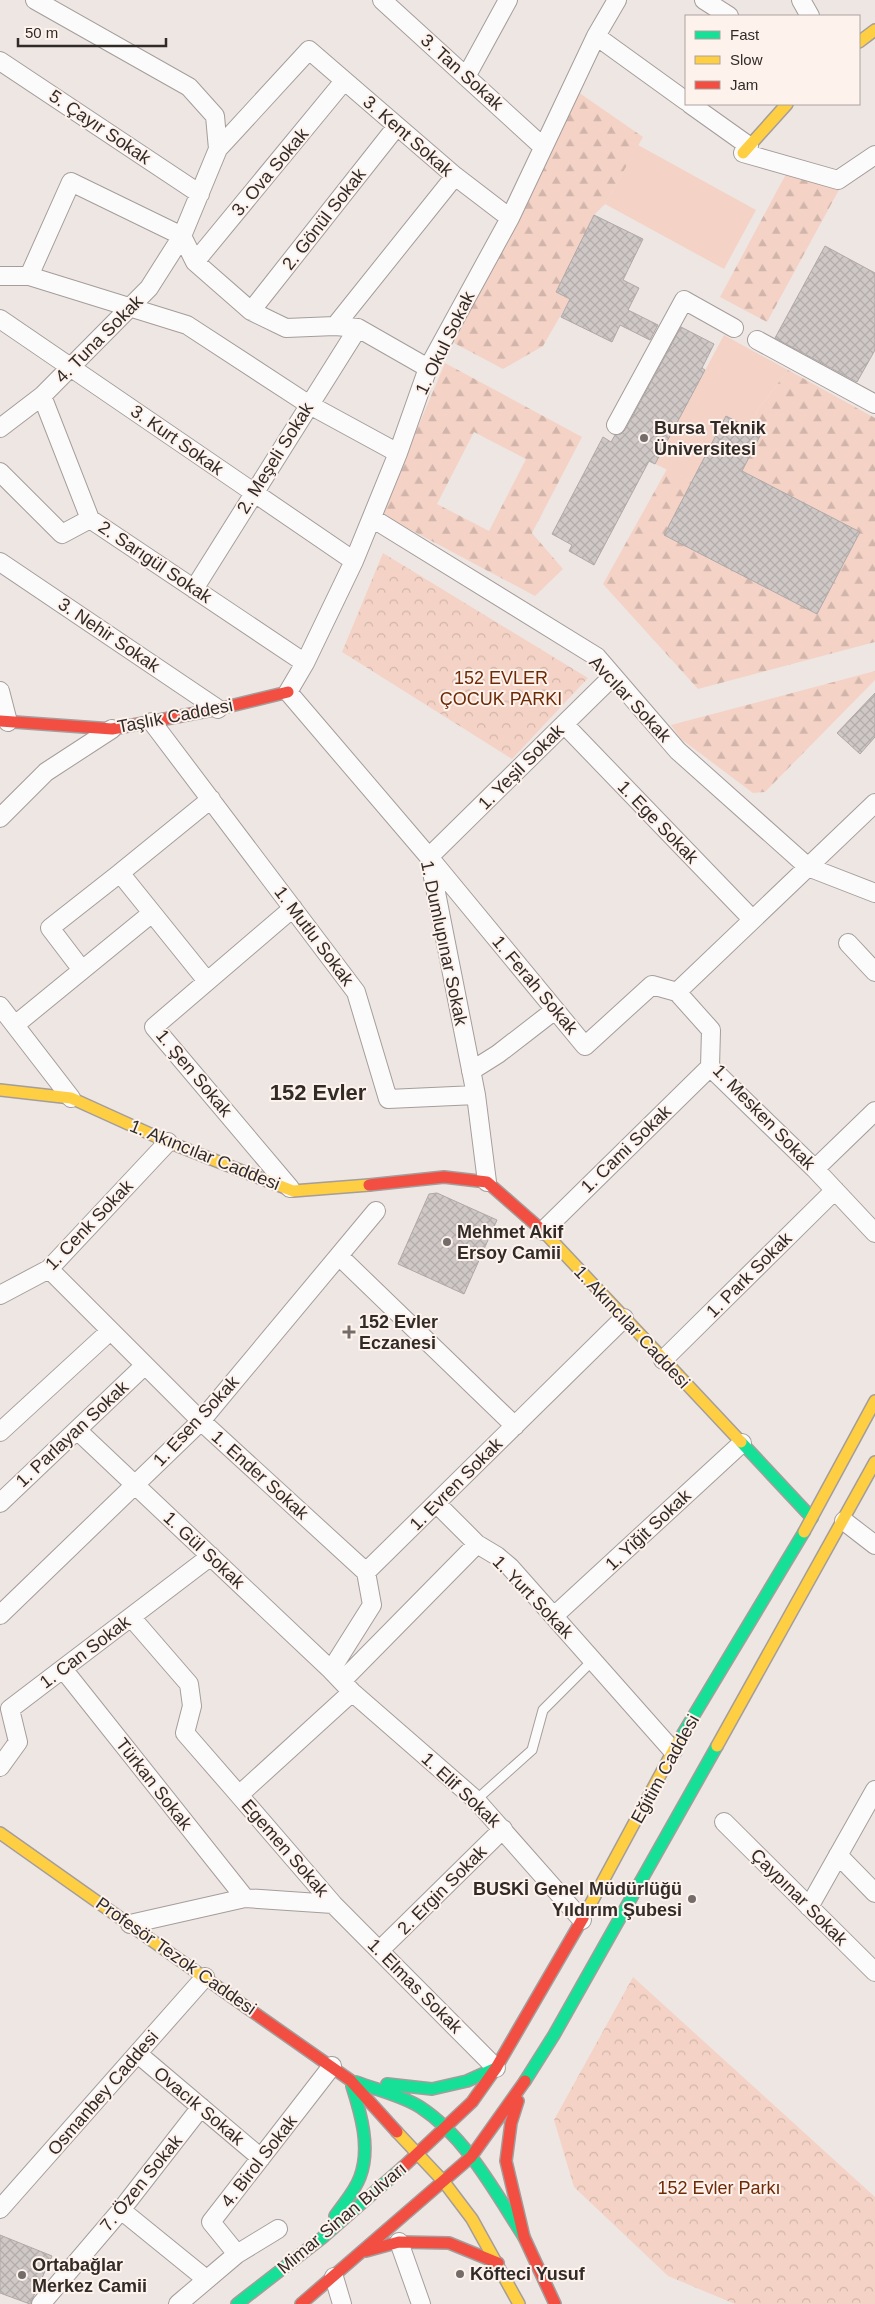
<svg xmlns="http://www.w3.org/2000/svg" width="875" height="2304" viewBox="0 0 875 2304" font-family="Arial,sans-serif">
	<defs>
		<pattern id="forest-firs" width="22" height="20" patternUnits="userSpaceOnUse" patternTransform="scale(1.25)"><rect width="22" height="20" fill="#f4d3c6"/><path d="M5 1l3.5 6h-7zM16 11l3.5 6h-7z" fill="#d2b5aa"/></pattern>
		<pattern id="park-crowns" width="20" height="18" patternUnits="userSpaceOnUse" patternTransform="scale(1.25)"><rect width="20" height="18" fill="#f4d3c6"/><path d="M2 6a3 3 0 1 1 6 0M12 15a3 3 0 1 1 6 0" fill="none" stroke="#d2b5aa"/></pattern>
		<pattern id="building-cross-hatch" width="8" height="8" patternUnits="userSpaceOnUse" patternTransform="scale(1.25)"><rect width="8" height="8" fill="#cfc8c6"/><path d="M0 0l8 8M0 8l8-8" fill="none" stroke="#b2acaa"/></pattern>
	</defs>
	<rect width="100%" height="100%" fill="#eee6e3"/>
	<path fill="#f4d3c6" d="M638,145L756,210L724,269L605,204Z
		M724,335L788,370L756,412L761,434L726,416L693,482L655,464Z"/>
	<path fill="url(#forest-firs)" fill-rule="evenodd" d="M578,92L643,137L605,204L594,215L556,292L570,299L543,346L503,369L454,343Z
		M786,174L840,188L767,322L720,297Z
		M445,363L582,437L532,533L563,569L535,596L381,514ZM474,432L526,459L489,531L437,504Z
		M788,370L875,418V642L698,689L603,584L667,469L693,482L665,535L817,614L860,532L742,471L761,434L756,412Z
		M875,671V680L765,792L753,793L681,739L671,725Z"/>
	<path fill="url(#park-crowns)" d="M383,553L588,678L512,759L342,652Z
		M633,1977L875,2197V2304H735L668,2276L574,2187L554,2120Z"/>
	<path fill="url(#building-cross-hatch)" stroke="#afa8a6" d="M594,215L643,239L623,280L639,288L628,310L658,325L650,340L620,325L612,342L561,317L570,299L556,292Z
		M825,246L875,273V350L857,382L775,338Z
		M681,327L714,344L702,368L705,370L655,464L649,461L594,565L569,551L572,545L552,534L603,437L611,442L615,435L621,434L625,430Z
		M726,416L761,434L742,471L860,532L817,614L664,535Z
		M875,693V737L860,754L837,733Z
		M437,1193L497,1220L464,1294L398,1264L429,1194Z
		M0,2235L52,2256L30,2304L0,2293Z"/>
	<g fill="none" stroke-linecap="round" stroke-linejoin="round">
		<defs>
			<path id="lane" d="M476,1800L532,1750L543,1710L593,1660"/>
			<path id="street" d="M35,0L189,87L215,116L218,149L182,236L195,262L251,311L286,328L335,326L358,328L428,368
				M382,0L542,146
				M704,0L729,16
				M801,0L810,16
				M596,36L686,101
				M0,61L200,194
				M467,75L508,0
				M690,104L749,146
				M218,149L309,50L455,176L510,218
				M743,153L838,180L875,155
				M195,262L344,81
				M0,276H29L187,325L308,404L398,453
				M251,311L397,126
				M0,319L354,561
				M335,326L455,176
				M757,340L875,404
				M42,396L90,519L305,663
				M616,425L684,300L734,328
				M0,428L42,396L149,288L182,236L71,182L29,276
				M0,472L62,534L90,519
				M372,518L597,657L678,751L808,867L875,893
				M0,562L218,709
				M194,589L358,328
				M613,676L429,857L585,1046L652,985L677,992L875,803
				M0,691L8,722
				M152,722L356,992L388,1099L476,1095
				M564,724L752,919
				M0,818L46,772L112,729
				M848,943L875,972
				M82,970L50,928L120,873
				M207,981L120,873L211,799
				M677,992L711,1030L710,1067L815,1169L875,1233
				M0,1006L71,1098
				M15,1025L152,913
				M471,1071L498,1054L555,1010
				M815,1169L875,1111
				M487,1182L476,1095L429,857L288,692L305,663L354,561L398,453L428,368L510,218L596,36L617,0
				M290,1188L154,1027L293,908
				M543,1231L710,1067
				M339,1256L515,1426
				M49,1269L201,1421L366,1572
				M0,1295L49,1269L168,1142
				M663,1360L835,1190
				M77,1430L331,1670L352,1692L476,1800L582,1920
				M0,1432L110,1331
				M0,1503L144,1366
				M436,1503L477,1544
				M844,1521L875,1545
				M0,1615L201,1421L376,1211
				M554,1616L742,1443
				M131,1617L189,1684L192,1706L185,1733L239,1795
				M63,1669L245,1898
				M331,1670L372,1605L366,1572L624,1318
				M342,1681L477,1544L497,1556L510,1567L673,1751
				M352,1692L239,1795L333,1904L496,2068
				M0,1767L18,1742L10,1709L211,1556
				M724,1822L875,1972
				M838,1855L875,1893
				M809,1907L875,1790
				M130,1924L245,1898L333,1904
				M380,1950L503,1829
				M138,2054L261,2158
				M0,2209L205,1977
				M121,2210L206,2279
				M399,2242L421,2304
				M237,2254L211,2222L332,2066
				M334,2277L342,2304
				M41,2304L121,2210L201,2107
				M178,2304L237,2254L278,2229"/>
			<path id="fast" d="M741,1442L812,1518
				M679,1740L804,1532
				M525,2081L554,2035L717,1746
				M356,2082C377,2090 401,2095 420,2107C466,2137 495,2192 524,2237
				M387,2084L432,2089L467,2081L496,2068
				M335,2216C344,2203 355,2191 360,2177C371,2148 361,2114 352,2086
				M237,2304L322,2238L403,2167"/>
			<path id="slow" d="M859,42L875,30
				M743,153L787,104
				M0,1090L71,1098L168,1142L293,1191L369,1185
				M544,1232L741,1442
				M804,1532L875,1401
				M717,1746L875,1462
				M0,1833L246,2007
				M583,1918L679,1740
				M397,2132L444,2182L472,2219L519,2304"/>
			<path id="jam" d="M0,721L112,729L218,709L288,692
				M369,1185L444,1177L487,1182L544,1232
				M246,2007L350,2080L397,2132
				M518,2101L511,2123L506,2161L524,2237L555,2304
				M403,2167L472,2102L496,2068L583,1918
				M366,2251L399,2242L449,2243L498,2263
				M301,2304L471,2157L525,2081"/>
		</defs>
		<use href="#lane" stroke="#a49d9b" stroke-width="11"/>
		<use href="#street" stroke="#a49d9b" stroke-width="20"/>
		<use href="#fast" stroke="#a49d9b" stroke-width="14"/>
		<use href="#slow" stroke="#a49d9b" stroke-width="14"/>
		<use href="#jam" stroke="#a49d9b" stroke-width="14"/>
		<use href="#lane" stroke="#fcfbfb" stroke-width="9"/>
		<use href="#street" stroke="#fcfbfb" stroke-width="18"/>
		<use href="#fast" stroke="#16e098" stroke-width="11"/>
		<use href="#slow" stroke="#ffcf43" stroke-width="11"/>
		<use href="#jam" stroke="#f24e42" stroke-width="11"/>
	</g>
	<g fill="#736c69" stroke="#fef2ed" stroke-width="2">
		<circle cx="644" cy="438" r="5"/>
		<circle cx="447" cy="1242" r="5"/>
		<path d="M346.5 1324.5h5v5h5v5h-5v5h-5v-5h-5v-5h5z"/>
		<circle cx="692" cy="1899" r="5"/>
		<circle cx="460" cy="2274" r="5"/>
		<circle cx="22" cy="2275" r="5"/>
	</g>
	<g text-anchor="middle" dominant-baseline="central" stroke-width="4" stroke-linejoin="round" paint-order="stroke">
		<g font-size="18" fill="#312b28" stroke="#fef2ed">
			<text transform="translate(462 72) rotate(42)">3. Tan Sokak</text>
			<text transform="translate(100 127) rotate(34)">5. Çayır Sokak</text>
			<text transform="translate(408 136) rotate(41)">3. Kent Sokak</text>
			<text transform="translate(270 172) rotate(-50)">3. Ova Sokak</text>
			<text transform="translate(324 219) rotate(-52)">2. Gönül Sokak</text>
			<text transform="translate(99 339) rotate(-45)">4. Tuna Sokak</text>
			<text transform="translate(445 343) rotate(-64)">1. Okul Sokak</text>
			<text transform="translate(177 440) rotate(35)">3. Kurt Sokak</text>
			<text transform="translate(275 458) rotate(-58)">2. Meşeli Sokak</text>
			<text transform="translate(155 562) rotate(34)">2. Sarıgül Sokak</text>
			<text transform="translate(109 635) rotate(34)">3. Nehir Sokak</text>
			<text transform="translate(630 699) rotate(47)">Avcılar Sokak</text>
			<text transform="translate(175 716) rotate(-11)">Taşlık Caddesi</text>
			<text transform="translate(521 767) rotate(-45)">1. Yeşil Sokak</text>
			<text transform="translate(658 822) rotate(46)">1. Ege Sokak</text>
			<text transform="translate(314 936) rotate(53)">1. Mutlu Sokak</text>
			<text transform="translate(444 943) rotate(78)">1. Dumlupınar Sokak</text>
			<text transform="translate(535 985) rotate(50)">1. Ferah Sokak</text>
			<text transform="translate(194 1073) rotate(50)">1. Şen Sokak</text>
			<text transform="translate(764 1117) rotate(46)">1. Mesken Sokak</text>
			<text transform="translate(626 1149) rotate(-44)">1. Cami Sokak</text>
			<text transform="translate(205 1155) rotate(22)">1. Akıncılar Caddesi</text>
			<text transform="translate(89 1225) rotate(-46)">1. Cenk Sokak</text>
			<text transform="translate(749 1275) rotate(-45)">1. Park Sokak</text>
			<text transform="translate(632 1327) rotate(47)">1. Akıncılar Caddesi</text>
			<text transform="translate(196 1421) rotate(-47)">1. Esen Sokak</text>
			<text transform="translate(72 1434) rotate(-43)">1. Parlayan Sokak</text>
			<text transform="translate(260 1475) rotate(42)">1. Ender Sokak</text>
			<text transform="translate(456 1484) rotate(-45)">1. Evren Sokak</text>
			<text transform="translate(648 1530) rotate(-43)">1. Yiğit Sokak</text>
			<text transform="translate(204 1550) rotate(43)">1. Gül Sokak</text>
			<text transform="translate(533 1597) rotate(46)">1. Yurt Sokak</text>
			<text transform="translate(85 1652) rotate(-37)">1. Can Sokak</text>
			<text transform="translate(665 1769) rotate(-61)">Eğitim Caddesi</text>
			<text transform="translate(154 1784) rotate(52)">Türkan Sokak</text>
			<text transform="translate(461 1790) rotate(43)">1. Elif Sokak</text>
			<text transform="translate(285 1848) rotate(49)">Egemen Sokak</text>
			<text transform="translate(442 1890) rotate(-45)">2. Ergin Sokak</text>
			<text transform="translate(799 1897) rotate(45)">Çaypınar Sokak</text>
			<text transform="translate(176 1956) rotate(35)">Profesör Tezok Caddesi</text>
			<text transform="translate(415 1986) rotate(45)">1. Elmas Sokak</text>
			<text transform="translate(103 2093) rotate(-49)">Osmanbey Caddesi</text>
			<text transform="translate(199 2106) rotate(40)">Ovacık Sokak</text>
			<text transform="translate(259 2161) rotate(-52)">4. Birol Sokak</text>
			<text transform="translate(141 2183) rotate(-51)">7. Özen Sokak</text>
			<text transform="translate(342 2218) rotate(-40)">Mimar Sinan Bulvarı</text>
		</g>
		<g font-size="18" font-weight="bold" fill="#312b28" stroke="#fef2ed" text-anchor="start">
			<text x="654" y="428">Bursa Teknik<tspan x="654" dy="21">Üniversitesi</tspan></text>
			<text x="457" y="1232">Mehmet Akif<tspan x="457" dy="21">Ersoy Camii</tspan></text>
			<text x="359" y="1322">152 Evler<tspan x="359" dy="21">Eczanesi</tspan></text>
			<text x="682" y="1889" text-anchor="end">BUSKİ Genel Müdürlüğü<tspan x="682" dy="21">Yıldırım Şubesi</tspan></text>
			<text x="32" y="2265">Ortabağlar<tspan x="32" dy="21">Merkez Camii</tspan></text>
			<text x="470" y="2274">Köfteci Yusuf</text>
		</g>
		<g font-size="18" fill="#6d2a05" stroke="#fef2ed">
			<text x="501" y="678">152 EVLER<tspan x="501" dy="21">ÇOCUK PARKI</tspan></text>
			<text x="719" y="2188">152 Evler Parkı</text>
		</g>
		<g font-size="22" font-weight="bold" fill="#312b28" stroke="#fef2ed">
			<text x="318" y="1092">152 Evler</text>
		</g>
	</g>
	<rect x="685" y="15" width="175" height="90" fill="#fef2ed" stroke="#aca29e"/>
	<rect x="695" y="31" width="25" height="8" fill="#16e098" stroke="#aca29e"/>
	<text x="730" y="40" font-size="15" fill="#312b28">Fast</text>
	<rect x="695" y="56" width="25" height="8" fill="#ffcf43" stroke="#aca29e"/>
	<text x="730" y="65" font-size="15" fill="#312b28">Slow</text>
	<rect x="695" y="81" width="25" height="8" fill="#f24e42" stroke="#aca29e"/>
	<text x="730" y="90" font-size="15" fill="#312b28">Jam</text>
	<path d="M18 38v8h148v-8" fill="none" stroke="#312b28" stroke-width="2.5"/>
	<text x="25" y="38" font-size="15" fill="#312b28" stroke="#fef2ed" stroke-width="4" paint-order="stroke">50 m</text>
</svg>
